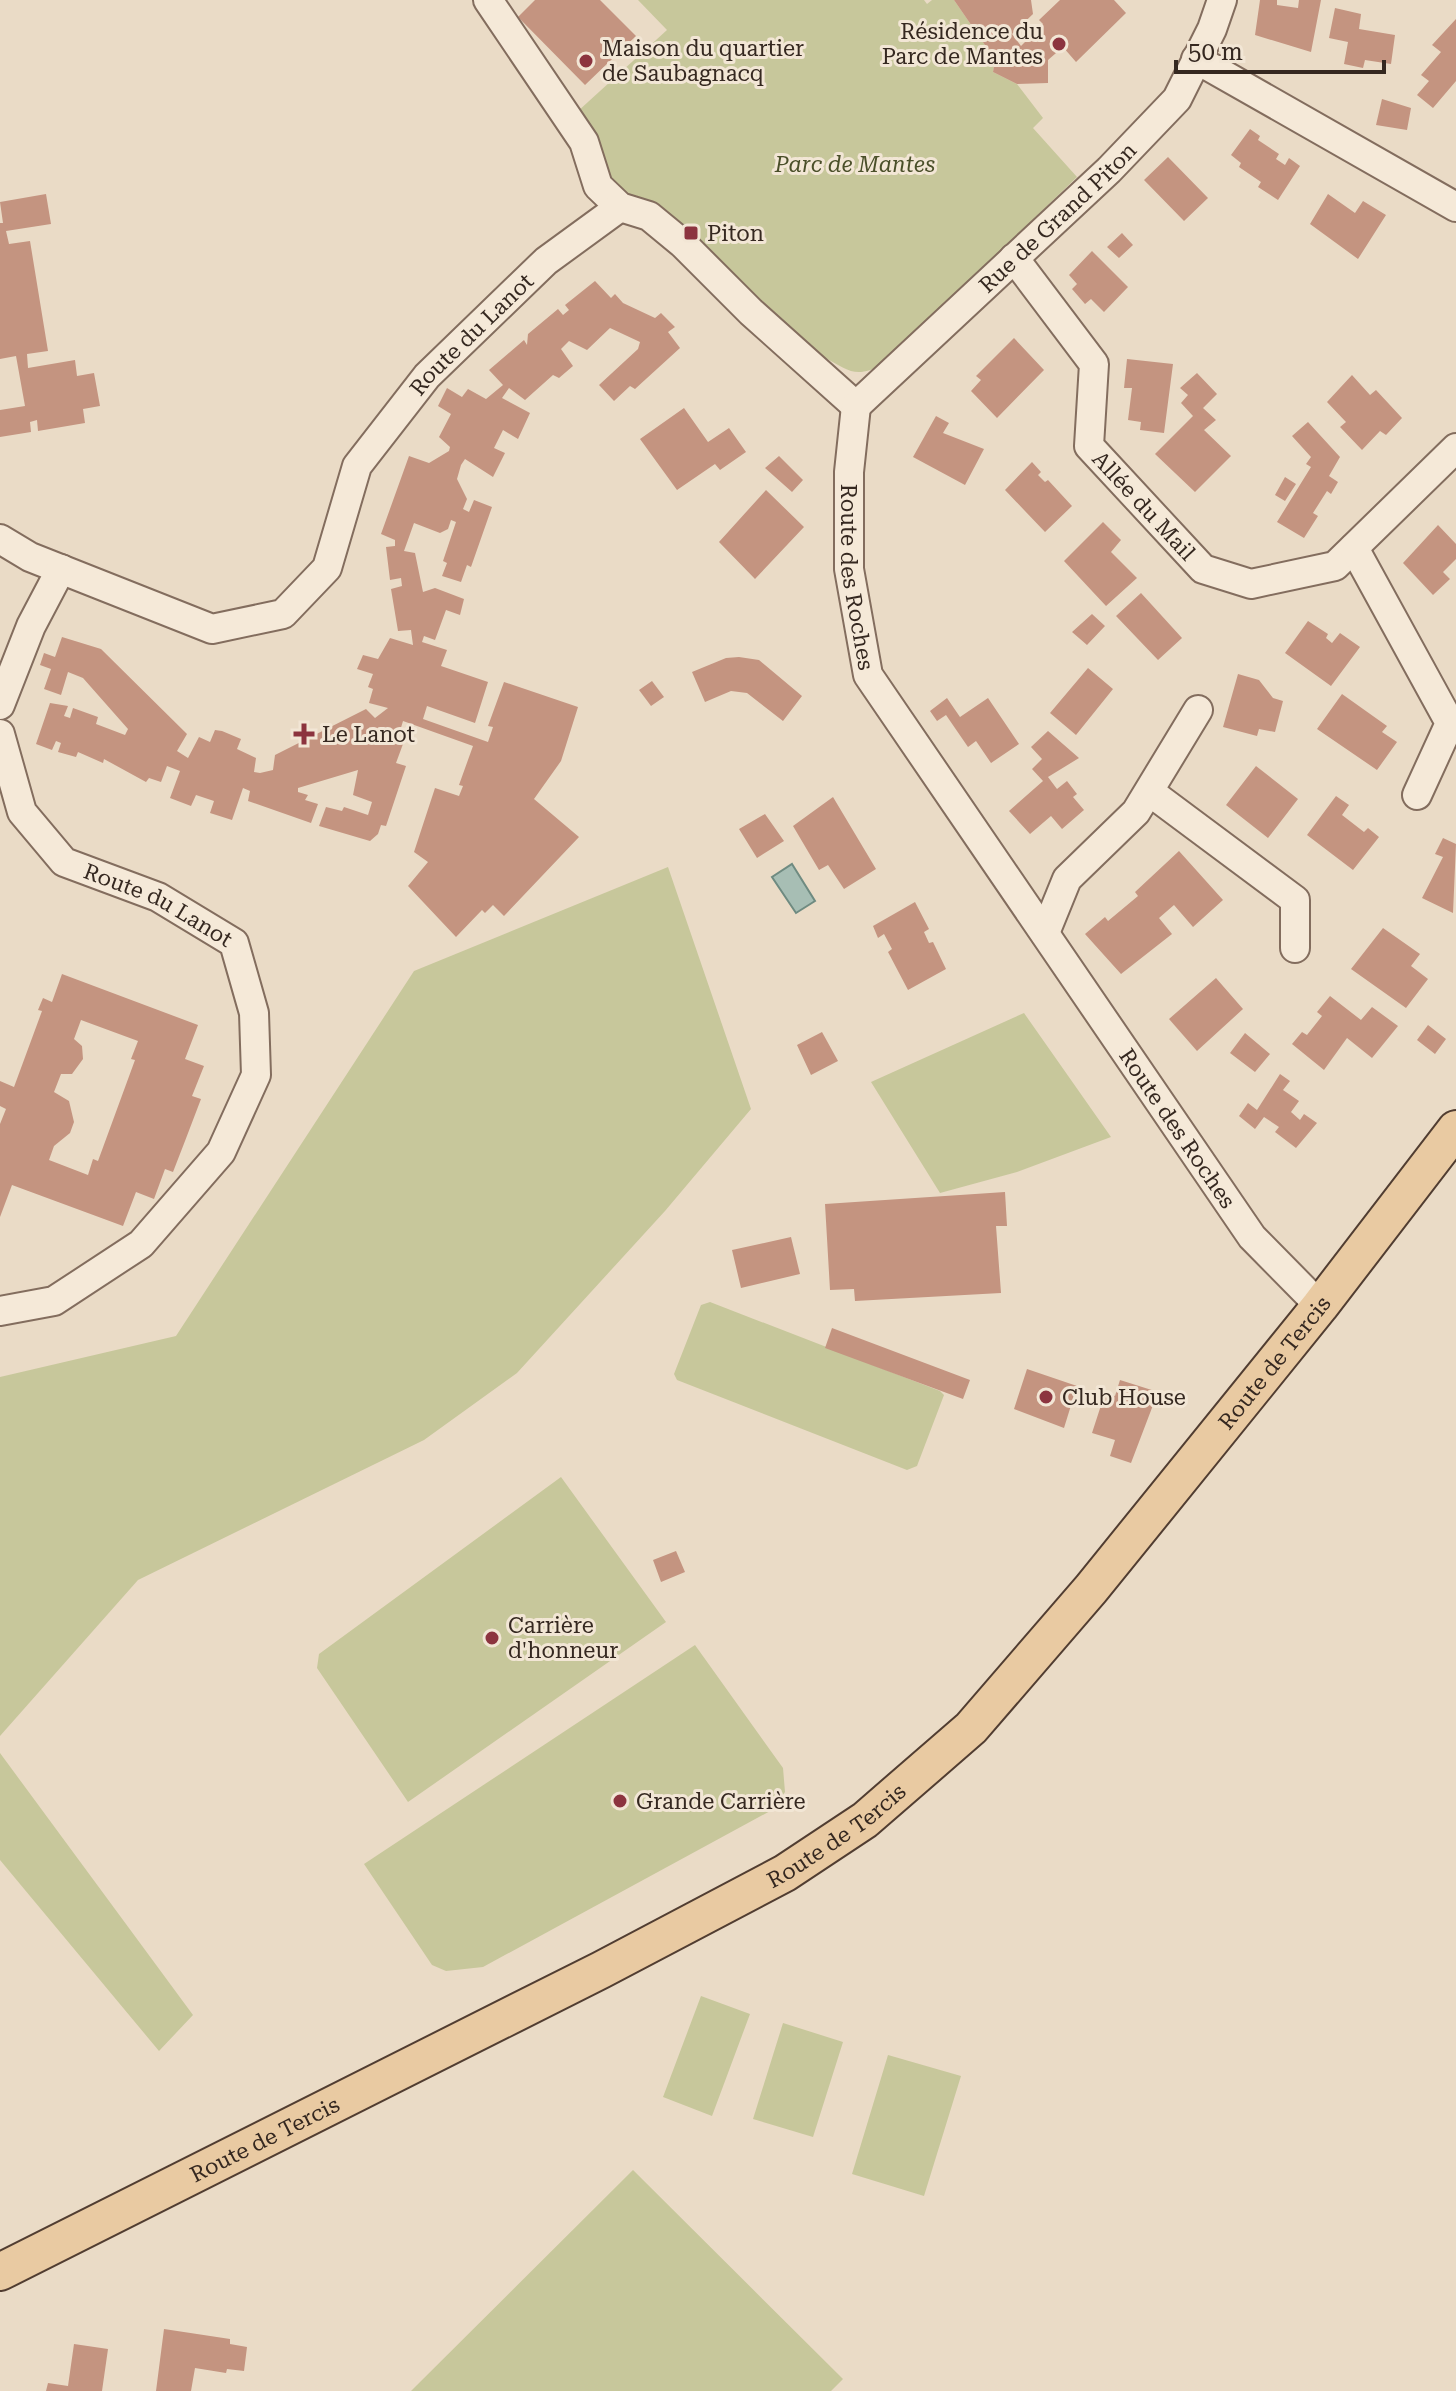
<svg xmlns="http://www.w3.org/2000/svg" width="1456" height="2391" viewBox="0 0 1456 2391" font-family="'Roboto Serif',serif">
	<rect width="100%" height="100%" fill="#eadbc6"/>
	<path fill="#c7c79b" d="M638,0H924L927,4L932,0H954L987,48L985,58L994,66L993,72L1017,84L1043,118L1033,128L1077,177L883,364C856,379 849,371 824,357L654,203L615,193L577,112L667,30Z
		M668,867L751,1109L665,1211L517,1373L424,1440L138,1580L0,1736V1377L176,1336L414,971Z
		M1024,1013L1111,1137L1017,1172L940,1193L871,1082Z
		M710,1302L940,1391L944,1395L917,1466L907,1470L677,1380L674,1374L701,1305Z
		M561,1477L666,1622L408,1802L317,1668L319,1654Z
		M695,1645L783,1768L785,1792L772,1810L483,1967L446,1971L432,1965L364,1864Z
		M0,1753L193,2015L159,2051L0,1860Z
		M701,1996L750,2014L712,2116L663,2097Z
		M783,2023L843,2042L813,2137L753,2119Z
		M888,2055L961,2076L924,2196L852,2174Z
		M633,2170L843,2379L831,2391H411Z"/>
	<path fill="#a7beb4" stroke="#6f8b81" stroke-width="2" d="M792,864L815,901L796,913L772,877Z"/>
	<path fill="#c49480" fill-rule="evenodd" d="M535,0H600L636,36L585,85L518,17Z
		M954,0H1031L1033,14L1012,34L1021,46L1043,24L1039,20L1060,0H1114L1126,13L1076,62L1063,47L1048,60V83L1017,84L993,72L994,66L985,58L987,48Z
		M1260,0H1277V5L1298,8L1299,0H1321L1311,52L1255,35Z
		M1335,8L1361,14L1359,29L1395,35L1391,64L1365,60L1363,68L1344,64L1348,42L1329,38Z
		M1456,19V81L1433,108L1417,95L1429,81L1421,75L1441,52L1432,45Z
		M1382,99L1411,108L1407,130L1376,125Z
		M1250,129L1260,136L1258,140L1279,154L1276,159L1285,165L1289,158L1300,166L1278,200L1258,187L1261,182L1239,167L1241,163L1231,155Z
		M1168,157L1208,198L1184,221L1144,180Z
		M46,194L51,224L6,231L9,244L30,241L48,351L27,354L28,368L75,360L77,376L94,373L100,406L83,409L85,423L38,431L37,420L30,422L31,432L0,437V410L25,406L16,356L0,359V223H3L0,202Z
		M1328,194L1355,213L1363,201L1386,215L1358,259L1310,224Z
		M1122,233L1133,245L1119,258L1107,247Z
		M1092,251L1128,287L1104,312L1091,299L1085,304L1072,289L1077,284L1069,275Z
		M595,281L611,298L615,294L623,303L655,318L661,313L675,327L668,332L680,348L635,389L630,386L614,401L599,385L638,349L640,342L610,328L587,350L569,341L561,349L573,366L559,378L553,375L525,400L509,388L502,398L530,413L518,439L503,430L494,448L505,453L493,477L465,459L461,465L457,479L467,499L463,509L469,512L474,500L492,507L471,567L467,565L461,582L442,576L447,563L443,561L456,522L451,520L448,529L440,533L414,523L404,551L415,553L423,592L435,588L464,599L460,615L446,610L435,640L424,636L422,642L447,650L441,666L488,682L475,723L427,706L423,719L488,742L493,727L488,726L504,682L578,707L561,761L534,799L579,837L504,916L493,905L485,913L482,910L456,937L408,886L428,862L414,852L435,788L459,796L463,786L459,785L473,746L403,721L397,741L403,744L396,763L406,766L386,826L381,825L378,834L370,841L319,826L326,807L342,811L344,807L368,815L372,802L353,795L358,770L298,788V792L308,795L305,800L318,804L311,823L248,801L250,791L243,788L232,820L210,813L214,801L196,795L191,806L170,798L180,771L167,766L161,782L149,778L146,782L104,759L103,763L78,752L76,757L58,752L61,743L56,741L52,750L36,744L50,703L68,706L64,716L70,718L73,708L98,717L96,724L125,735L128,729L83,678L68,672L61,695L44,689L51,669L40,665L44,653L55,657L62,637L101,649L187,734L177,751L188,758L199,737L210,742L215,730L222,731L241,739L237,749L256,758L254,772L260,773L273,770L275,755L366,709L375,718L388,708L369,703L373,689L368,687L373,674L357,669L363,655L378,659L390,638L413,645L411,630L398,631L391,589L402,586L401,578L390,580L386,547L395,546V540L381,534L409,456L429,463L449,451L450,447L439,437L451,414L438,406L447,388L462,397L468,389L486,399L503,385L489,370L524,340L527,345L528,334L558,309L563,315L569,310L565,305Z
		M1014,338L1044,370L997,418L971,391L981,380L976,376Z
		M1127,359L1173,364L1164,433L1140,430L1141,422L1128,420L1132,388H1124Z
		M1197,373L1217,394L1203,408L1216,420L1204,430L1231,456L1195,492L1155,454L1193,416L1181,403L1188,395L1180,388Z
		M1352,375L1370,395L1376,390L1402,418L1386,435L1380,431L1362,450L1340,427L1346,422L1327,402Z
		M684,408L708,442L729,428L746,452L720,470L715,464L677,490L640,439Z
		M936,416L949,423L943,433L984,449L965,485L913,457Z
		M1308,422L1340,457L1329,476L1338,482L1331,494L1327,491L1313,513L1318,516L1304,538L1277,522L1311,467L1306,464L1311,457L1292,436Z
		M779,456L803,480L792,492L765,468Z
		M1032,462L1041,472L1038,475L1045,482L1048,480L1072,506L1045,532L1005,490Z
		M1285,477L1296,484L1285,501L1275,495Z
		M766,490L804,527L755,579L719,542Z
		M1103,522L1121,540L1111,552L1137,578L1106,606L1064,561Z
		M1438,525L1456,544V559L1443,572L1450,579L1433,595L1403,563Z
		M1141,593L1182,638L1158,660L1116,616Z
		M1092,614L1105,626L1087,645L1072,632Z
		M1308,621L1328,634L1326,638L1332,643L1340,633L1360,647L1331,686L1285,653Z
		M739,657L759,660L802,696L783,721L747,693L731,691L705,702L692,672L726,658Z
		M1088,668L1113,689L1076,735L1050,713Z
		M1238,674L1259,680L1273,698L1283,701L1275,732L1259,729L1257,736L1223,727Z
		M652,681L664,697L651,706L639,690Z
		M1342,694L1387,726L1382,732L1397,742L1377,770L1317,729Z
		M947,698L960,717L988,698L1019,744L991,763L976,741L968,747L946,715L937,721L930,711Z
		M1048,731L1079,758L1048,777L1057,789L1067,781L1077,794L1073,797L1084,810L1062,829L1051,816L1030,834L1009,811L1043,781L1032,769L1042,759L1031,747Z
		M1256,766L1298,799L1268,838L1226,805Z
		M1336,796L1349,805L1342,815L1364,832L1368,828L1379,837L1353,870L1307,835Z
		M833,797L876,869L844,889L828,865L819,870L793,826Z
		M765,814L784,841L757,858L739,829Z
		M1443,838L1456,844L1453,913L1422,898L1443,857L1435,854Z
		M1179,851L1223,900L1193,927L1174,905L1159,918L1172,934L1121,974L1085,934L1105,917L1108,921L1138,896L1135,892Z
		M915,902L929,929L924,932L929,943L933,942L946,969L908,990L888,952L892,949L884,934L878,938L873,926Z
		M1383,928L1420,954L1411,966L1428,979L1406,1008L1351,969Z
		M62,974L198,1025L185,1059L204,1066L192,1096L201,1099L185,1141L173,1172L165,1169L154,1199L136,1192L123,1226L12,1185L0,1217V1124L6,1109L0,1106V1081L14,1087L42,1011L38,1010L43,998L52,1002ZM81,1020L138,1041L131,1059L135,1060L98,1161L93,1159L88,1175L49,1160L54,1146L70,1133L74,1122L69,1101L54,1092L61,1074H72L83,1059L82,1046L74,1039Z
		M1216,978L1243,1009L1197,1051L1169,1019Z
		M1330,996L1361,1020L1372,1007L1398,1026L1372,1058L1347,1038L1324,1070L1292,1044L1302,1032L1307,1035L1322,1016L1317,1012Z
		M1428,1025L1446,1039L1435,1054L1417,1040Z
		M822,1032L838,1061L811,1075L797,1045Z
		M1245,1033L1270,1054L1255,1072L1230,1053Z
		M1280,1074L1290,1081L1283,1090L1299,1101L1291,1112L1300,1120L1304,1114L1317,1123L1296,1148L1275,1132L1279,1127L1264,1117L1255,1129L1239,1116L1248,1103L1257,1110Z
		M1005,1192L1007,1226H996L1001,1293L855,1301L854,1289L830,1290L825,1204Z
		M791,1237L800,1274L741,1288L732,1250Z
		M832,1328L970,1380L963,1399L825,1348Z
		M1027,1369L1077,1386L1064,1428L1014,1409Z
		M1120,1380L1158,1392L1131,1463L1110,1456L1115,1440L1092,1433L1105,1393L1115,1396Z
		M676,1551L685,1572L661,1582L653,1560Z
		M164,2329L230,2339V2344L247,2347L244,2371L227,2369L226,2373L195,2368L191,2391H156Z
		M74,2344L108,2349L102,2391H46L48,2383L68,2386Z"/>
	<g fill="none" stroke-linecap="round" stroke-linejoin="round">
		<defs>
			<g id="minor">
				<path d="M488,0L584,142L598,186L620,207L649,216L683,244L751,312L856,406"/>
				<path d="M1196,59L1456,207"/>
				<path id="s1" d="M1014,258L1094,364L1089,446L1203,569L1251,584L1335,566L1456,448"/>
				<path id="s2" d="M856,406L849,472V569L868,675L1252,1237L1320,1306"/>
				<path id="s3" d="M856,406L1109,170L1177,99L1212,29L1222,0"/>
				<path id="s4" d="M0,539L30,557L212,629L283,614L327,568L357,466L427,376L546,261L620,207"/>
				<path d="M1354,548L1450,723L1417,795"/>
				<path d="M0,705L31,626L61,569"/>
				<path id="s5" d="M0,734L22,812L64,862L158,897L234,943L254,1013L256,1075L221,1152L141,1244L54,1301L0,1311"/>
				<path d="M1150,792L1295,900V948"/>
				<path d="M1045,933L1067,879L1136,812L1198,710"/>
			</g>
			<g id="major">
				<path id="s6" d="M0,2272L601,1970L785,1873L865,1820L971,1728L1091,1589L1320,1306L1456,1129"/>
			</g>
		</defs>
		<use href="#minor" stroke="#836d5e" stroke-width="32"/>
		<use href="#major" stroke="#513d31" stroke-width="40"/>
		<use href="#minor" stroke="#f5e9d8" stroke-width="28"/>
		<use href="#major" stroke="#e9caa2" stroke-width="36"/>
	</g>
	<g fill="#8c343f" stroke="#f2e6d5" stroke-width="3">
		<circle cx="1059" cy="44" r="8"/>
		<circle cx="586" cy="61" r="8"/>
		<rect x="683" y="225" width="16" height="16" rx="4"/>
		<path d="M300 722h8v8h8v8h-8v8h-8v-8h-8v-8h8z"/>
		<circle cx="1046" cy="1397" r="8"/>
		<circle cx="492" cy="1638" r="8"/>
		<circle cx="620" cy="1801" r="8"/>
	</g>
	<g text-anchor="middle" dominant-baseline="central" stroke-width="6" stroke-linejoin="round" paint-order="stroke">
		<g font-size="22" fill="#352820" stroke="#f2e6d5" text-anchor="start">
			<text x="1043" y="31" text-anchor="end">Résidence du<tspan x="1043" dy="25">Parc de Mantes</tspan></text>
			<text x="602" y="48">Maison du quartier<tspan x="602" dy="25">de Saubagnacq</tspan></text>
			<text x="707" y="233">Piton</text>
			<text x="322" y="734">Le Lanot</text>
			<text x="1062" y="1397">Club House</text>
			<text x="508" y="1625">Carrière<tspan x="508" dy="25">d'honneur</tspan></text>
			<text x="636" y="1801">Grande Carrière</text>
		</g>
		<g font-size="22" font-style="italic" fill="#4a4f29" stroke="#f2e6d5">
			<text x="855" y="164">Parc de Mantes</text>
		</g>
		<g font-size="22" fill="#352820" stroke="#f2e6d5">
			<text stroke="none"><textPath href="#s3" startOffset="276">Rue de Grand Piton</textPath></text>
			<text stroke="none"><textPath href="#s4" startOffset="648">Route du Lanot</textPath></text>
			<text stroke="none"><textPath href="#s1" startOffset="296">Allée du Mail</textPath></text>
			<text stroke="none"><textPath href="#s2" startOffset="172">Route des Roches</textPath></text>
			<text stroke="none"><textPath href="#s5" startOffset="250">Route du Lanot</textPath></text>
			<text stroke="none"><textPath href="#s2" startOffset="820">Route des Roches</textPath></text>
			<text stroke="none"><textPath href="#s6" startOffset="1592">Route de Tercis</textPath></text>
			<text stroke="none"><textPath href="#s6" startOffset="944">Route de Tercis</textPath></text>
			<text stroke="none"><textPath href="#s6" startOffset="296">Route de Tercis</textPath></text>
		</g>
	</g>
	<path d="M1176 60v12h208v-12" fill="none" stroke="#352820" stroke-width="4"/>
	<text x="1188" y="60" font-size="24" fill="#352820" stroke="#f2e6d5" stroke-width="6" paint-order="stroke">50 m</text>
</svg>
